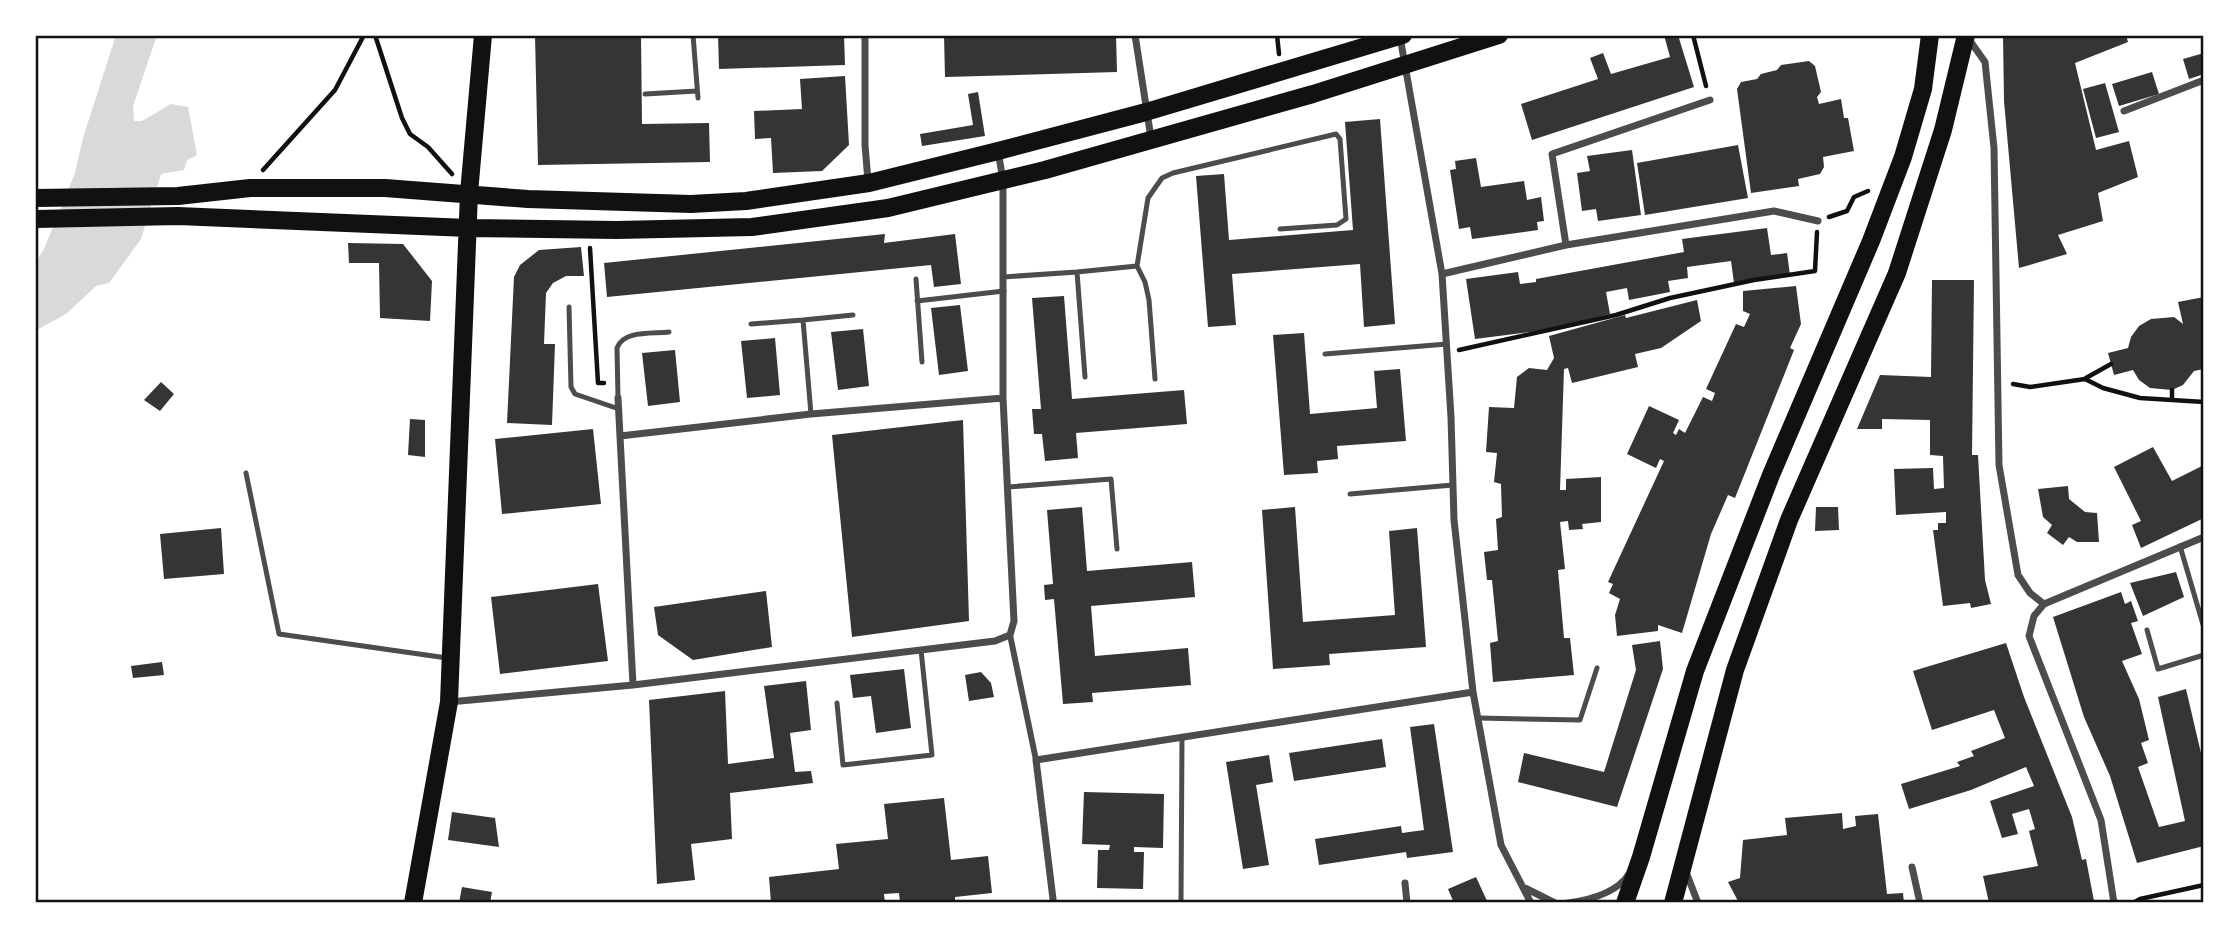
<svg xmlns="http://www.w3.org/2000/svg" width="2239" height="938" viewBox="0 0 2239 938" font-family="Helvetica,sans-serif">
	<rect width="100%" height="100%" fill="#fff"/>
	<path fill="#d9d9d9" d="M116,35H157L133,106L134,121H142L171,104L188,107L197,155L187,160L184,170L161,174L141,239L109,283L96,286L66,314L35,331V263L44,249L75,173L83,138Z"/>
	<path fill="#353535" d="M535,35H641L642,124L709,123L710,162L538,165Z
		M718,35H844L845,65L719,69Z
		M944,35H1116L1117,72L945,77Z
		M1664,35H1678L1694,87L1532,140L1521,104L1598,79L1590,58L1603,53L1611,74L1670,57Z
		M2003,35H2126L2128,42L2075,63L2096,150L2129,141L2138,177L2098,193L2103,221L2058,235L2067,254L2019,268L2004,101Z
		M2204,53V74L2189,79L2183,59Z
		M1809,61L1815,66L1821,92L1817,97L1819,104L1841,99L1844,118H1848L1854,151L1823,157L1824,167L1820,174L1798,179L1799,186L1751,193L1737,89L1741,82L1757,79L1761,74L1777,70L1781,65Z
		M2152,72L2159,94L2119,106L2112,84Z
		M845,76L849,145L822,171L773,173L771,138L755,139L754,111L802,109L800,79Z
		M2105,83L2119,132L2096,138L2083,89Z
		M978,92L985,136L922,146L920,134L973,125L968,94Z
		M1380,119L1395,324L1364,327L1360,264L1232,274L1236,325L1208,327L1196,176L1224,174L1229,240L1353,230L1345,122Z
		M1738,145L1748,198L1645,215L1637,163Z
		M1632,150L1641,215L1598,221L1596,209L1582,211L1577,173L1590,171L1587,156Z
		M1476,158L1481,187L1524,181L1527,200L1541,197L1544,221L1537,222L1538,230L1472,239L1470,227L1459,229L1450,170L1456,169L1455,161Z
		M1767,228L1771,255L1787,253L1790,275L1734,283L1731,261L1687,267L1688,278L1668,281L1670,292L1629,300L1627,288L1606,292L1610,314L1546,330L1475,339L1466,279L1518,272L1520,284L1536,282V279L1684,252L1682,239Z
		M885,234L884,243L955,234L961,284L934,287L931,265L607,297L604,263Z
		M348,243L403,244L432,281L430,321L380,318L379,263H349Z
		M581,247L584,276H566L553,283L546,293L544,344H555L552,425L507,423L514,277L520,265L539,250Z
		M1932,280H1974L1972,455H1978L1985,580L1991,604L1971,608L1970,603L1943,606L1933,530H1938V523H1946V512L1896,515L1894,469L1933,468L1934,489L1944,488L1943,456L1930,455V420L1882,419V429H1857L1880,375L1931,377Z
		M1796,286L1801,324L1790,348L1794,350L1735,498L1728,495L1711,534L1682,633L1658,625V631L1617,636L1615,615L1620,599L1609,593L1613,584L1608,582L1664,461L1660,459L1656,468L1627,454L1649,406L1679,420L1673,433L1676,435L1679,429L1685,433L1703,397L1712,401L1715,393L1706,389L1736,324L1744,327L1750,314L1743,311V291Z
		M1064,296L1072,399L1184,390L1187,424L1076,433L1078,458L1045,461L1042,434H1034L1032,409H1041L1032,298Z
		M2204,297V369L2194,371L2183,385L2172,390L2150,388L2139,380L2133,370L2114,375L2108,353L2128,348L2131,337L2139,326L2151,319L2174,317L2183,324L2178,302Z
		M1697,300L1701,321L1661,348L1635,354L1638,367L1572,383L1568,368L1564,369L1560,490H1566V479L1601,477V522L1582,524L1583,529L1569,530L1568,521L1560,522L1565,569L1558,570L1564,638H1570L1574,675L1493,682L1490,643L1498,641L1492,580H1487L1484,552L1498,550L1496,519L1502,517L1501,484L1494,482L1497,453L1486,452L1489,407L1514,408L1517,377L1529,368L1547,370L1554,358L1549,336L1625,315L1626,318Z
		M960,305L968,371L939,375L931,308Z
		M863,329L869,386L838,390L831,332Z
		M1304,333L1310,414L1377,408L1374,371L1400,369L1406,441L1337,446L1338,459L1317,461L1318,473L1284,475L1273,335Z
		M775,338L780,395L747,398L741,341Z
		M675,350L680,402L648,406L642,353Z
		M161,382L174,394L160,411L144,400Z
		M410,419L425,420V457L408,455Z
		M963,420L969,621L852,637L832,435Z
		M593,429L601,504L502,514L495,439Z
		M2153,447L2172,481L2204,465V518L2141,548L2132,525L2141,521L2114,467Z
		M2068,486L2069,499L2085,512L2097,513L2099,542H2077L2069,537L2063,545L2047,533L2052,525L2043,517L2038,489Z
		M1082,507L1087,571L1192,562L1195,597L1091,606L1095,656L1188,648L1191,685L1092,693L1093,702L1063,704L1054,599L1045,600L1044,585L1053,584L1047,510Z
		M1295,507L1303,622L1395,615L1389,531L1417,528L1426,647L1329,654L1330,665L1273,669L1262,510Z
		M1816,507H1838L1839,530L1815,531Z
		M221,528L224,574L164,579L160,534Z
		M2176,572L2184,597L2143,616L2130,583Z
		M598,584L608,661L500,674L491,597Z
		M766,591L772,647L693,660L658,635L654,607Z
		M2121,592L2125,604L2131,601L2138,621L2131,623L2142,654L2122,661L2139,699L2149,740L2141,743L2148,763L2138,767L2159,827L2185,821L2158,697L2186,689L2204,766V846L2137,863L2110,776L2084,717L2053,617Z
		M1660,641L1663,669L1617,807L1518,782L1524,753L1604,772L1636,670L1632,645Z
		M2006,643L2024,697L2072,817L2082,860L2086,859L2094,901L1989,903L1983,876L2038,866L2029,831L2035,829L2029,809L2012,814L2018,834L2002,838L1990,801L2034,786L2026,767L1971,790L1909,809L1901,784L1960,766L1957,762L1974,756L1971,751L2005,738L1994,710L1932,730L1913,671Z
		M162,662L164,675L133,678L131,666Z
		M904,669L911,728L876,733L871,696L853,698L850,675Z
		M981,672L991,683L994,697L969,701L965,675Z
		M806,681L811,730L790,733L795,772L811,771L813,783L730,793L732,839L691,844L695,880L657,884L649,700L725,691L728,764L774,758L764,686Z
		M1434,724L1453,852L1407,858L1406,852L1319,865L1315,839L1401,826L1402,833L1424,830L1410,727Z
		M1382,739L1386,767L1294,781L1289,753Z
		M1269,755L1273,782L1256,785L1269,865L1243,869L1226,762Z
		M1084,792L1164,794L1163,848L1134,847V852H1144L1143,889L1097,888L1098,850H1109L1110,845L1082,844Z
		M944,798L951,860L988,856L992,893L955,897V903H900L899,893L884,894L885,903H771L769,877L839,869L836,844L888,839L884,804Z
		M452,812L495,818L499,847L448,840Z
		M1842,813L1843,829L1856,826L1855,816L1878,814L1887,894L1903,893L1904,903H1739L1728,882L1740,878L1743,840L1787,835L1785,818Z
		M1476,877L1488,903H1454L1448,889Z
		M462,887L492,892L490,903H459Z"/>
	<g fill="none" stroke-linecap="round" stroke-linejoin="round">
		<path stroke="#111" stroke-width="4.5" d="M375,35L402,118L410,134L428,147L452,174
			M1277,35L1279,54
			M1693,35L1706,86
			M263,170L335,90L364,35
			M1829,217L1847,211L1854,197L1868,191
			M590,248L598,383H604
			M1459,350L1616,315L1670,298L1754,280L1815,271L1817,232
			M2086,378L2111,364
			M2013,384L2030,387L2085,379L2103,388L2140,398L2204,402
			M2172,390V400
			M2133,903L2140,899L2204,885"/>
		<path stroke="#4c4c4c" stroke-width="5" d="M693,35L698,98
			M645,94L697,91
			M1077,272L1137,266
			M1003,277L1077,272L1085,377
			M916,279L922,362
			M917,301L1004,291
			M569,307L571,387L575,394L619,409
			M803,320L853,315
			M751,324L803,320L811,414
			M1325,354L1447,344
			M1155,379L1149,300L1145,282L1137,266L1148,198L1162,178L1173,173L1336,134L1340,139L1346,219L1337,225L1280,229
			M618,398L617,348C623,330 652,334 669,332
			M246,473L279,634L447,658
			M1008,487L1111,479L1117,549
			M1350,494L1453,485
			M2180,546L2204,628
			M2147,630L2158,669L2204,655
			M837,703L843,765L932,755L921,650
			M1478,718L1580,720L1597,668
			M1181,903L1182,737"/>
		<path stroke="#4c4c4c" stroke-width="6" d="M1010,635L1036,760"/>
		<path stroke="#4c4c4c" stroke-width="7" d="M865,35V145L868,181
			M1135,35L1151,138
			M1400,37L1442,274L1451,417L1454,520L1473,692L1501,845L1531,903
			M1968,38L1985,62L1994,148L1999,465L2018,575L2030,593L2044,604
			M2124,111L2204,80
			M1566,245L1552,154L1710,100
			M1442,274L1566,245L1774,211L1818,221
			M618,398L633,685
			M620,436L811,414L1003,398
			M449,702L633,685L995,641L1010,635L1014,621L1003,398V180L998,151
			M1912,867L1920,903
			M1686,872L1698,903
			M1405,883L1407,903
			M1523,887L1555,903
			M1053,899L1036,760L1473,692
			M1568,903C1589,900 1617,893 1629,874
			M2114,903L2101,820L2029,636L2034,616L2044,604L2204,537"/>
		<path stroke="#111" stroke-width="18" d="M35,198L178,196L250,188H385L528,199L691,204L746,201L869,183L998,151L1146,112L1403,35
			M35,219L178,216L468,228L617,230L752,227L888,208L1045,170L1313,94L1499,35
			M413,903L449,702L469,193L483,35"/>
		<path stroke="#111" stroke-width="18" d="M1625,903L1641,857L1695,671L1771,475L1871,241L1903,157L1923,89L1930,35
			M1673,903L1735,670L1789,520L1897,273L1943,130L1966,35"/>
	</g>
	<rect width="2239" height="938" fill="none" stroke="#ffffff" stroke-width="74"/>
	<rect x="37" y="37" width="2165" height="864" fill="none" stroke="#111" stroke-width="2.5"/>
</svg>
